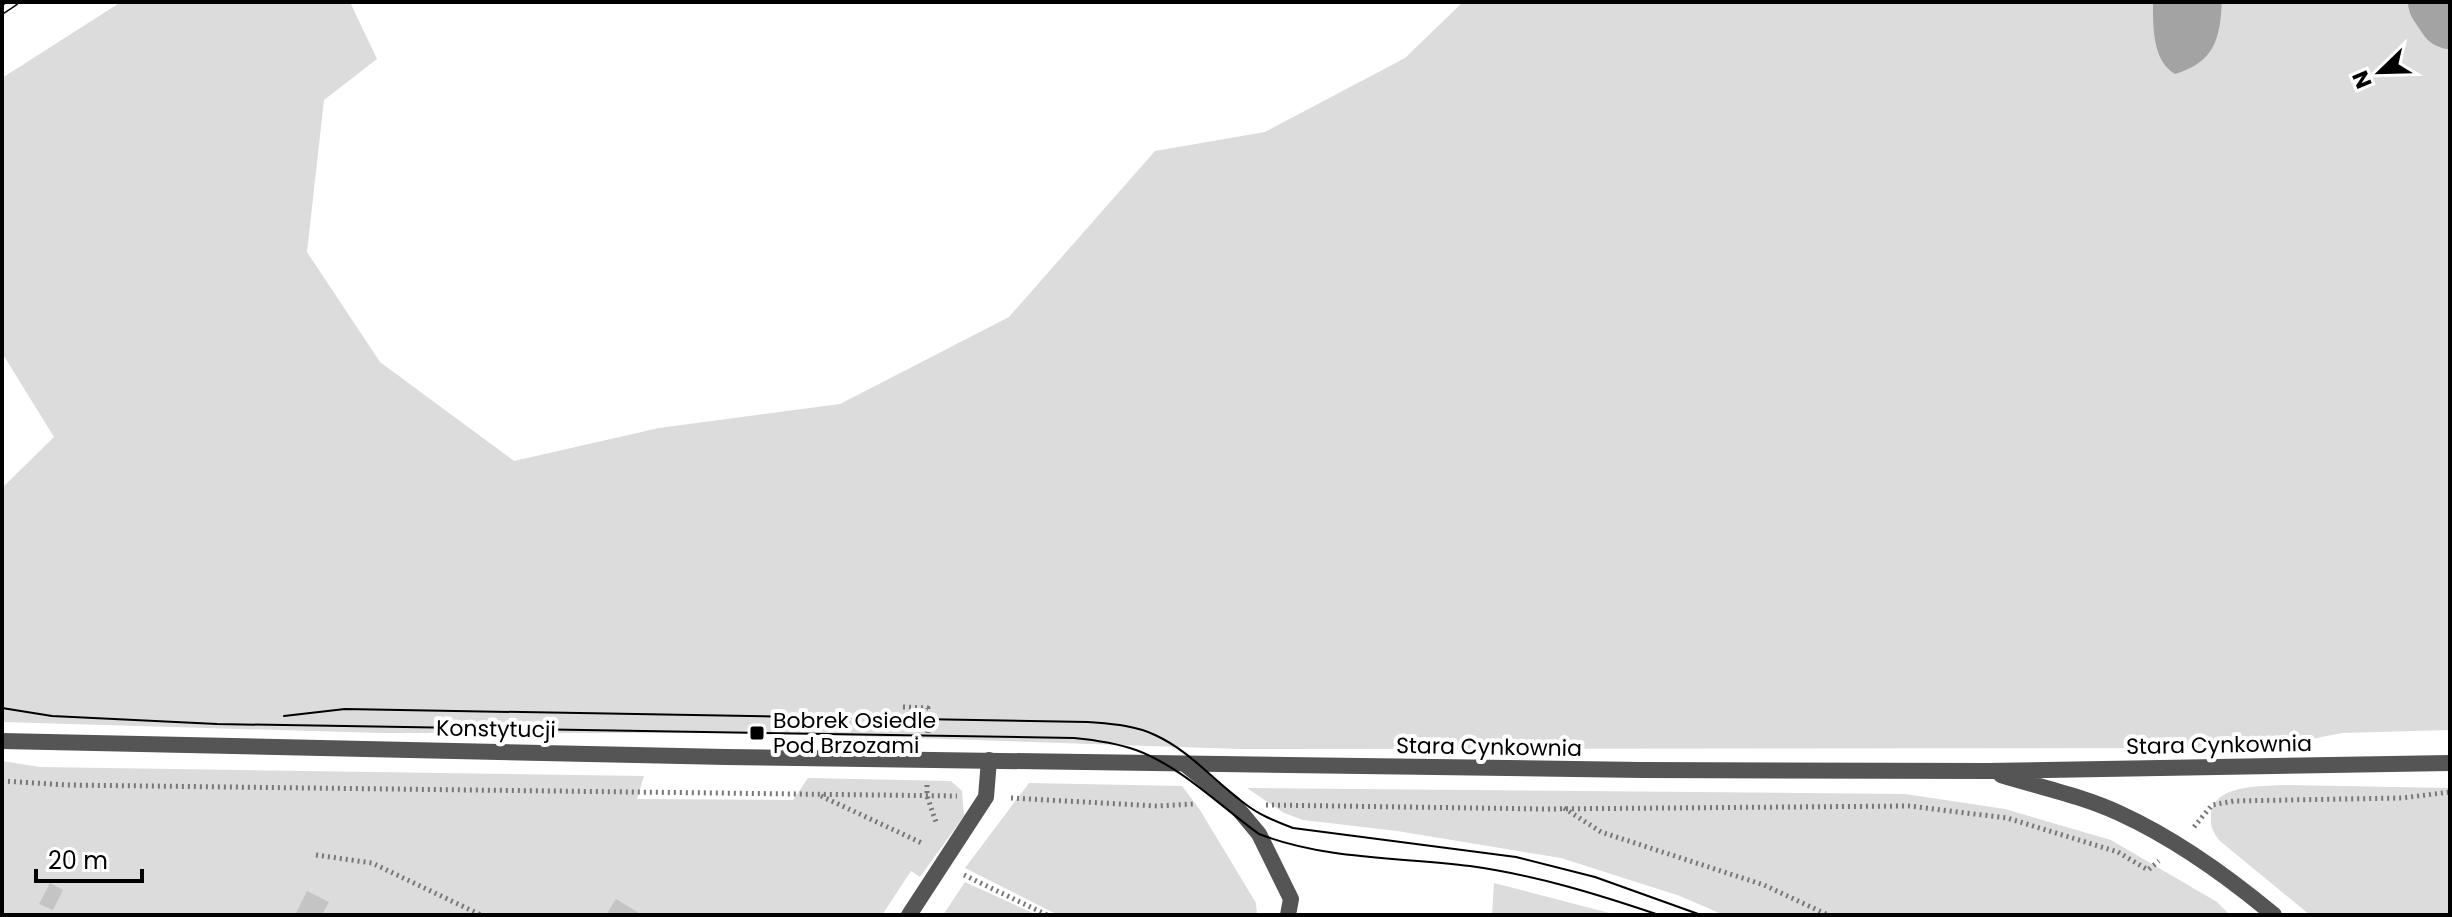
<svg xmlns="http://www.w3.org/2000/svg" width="2452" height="917" viewBox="0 0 2452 917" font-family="Poppins,sans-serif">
	<rect width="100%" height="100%" fill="#fff"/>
	<path fill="#dcdcdc" d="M121,2H350L377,59L324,100L307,252L380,362L514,461L659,428L840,404L1009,317L1155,151L1265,132L1405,58L1463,2H2153L2156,45L2221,18L2222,2H2450V730L2342,733L2265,748L1239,749L766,733H380L2,722V488L54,437L2,353V78Z
		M2,761L40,767L644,776L637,799L793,800L808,778L951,781L962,791L964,816L920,877L911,871L882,915H2Z
		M1029,783L1182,786L1200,810L1256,903L1257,915H1058L965,868Z
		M2280,785L2450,788V915H2310L2220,841C2214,834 2210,827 2211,817C2211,785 2257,787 2280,785Z
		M1247,788L1905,794L2005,809L2111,840L2217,902L2230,915H1724L1680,896L1561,858L1397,831L1303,820L1284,813Z
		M965,882L1037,915H943Z
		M1494,883L1617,915H1492Z"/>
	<path fill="#a3a3a3" d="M2153,2H2222C2220,40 2214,62 2175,74C2152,61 2153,25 2153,2Z"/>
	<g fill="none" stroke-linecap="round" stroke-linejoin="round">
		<path stroke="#a3a3a3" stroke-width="64" d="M2440,2L2450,17"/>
	</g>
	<path fill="#c4c4c4" d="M50,883L63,890L53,910L39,904Z
		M307,891L329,902L322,915H295Z
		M616,899L642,915H606Z"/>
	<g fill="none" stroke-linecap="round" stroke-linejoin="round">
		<path stroke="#777" stroke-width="5" stroke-dasharray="2 4" stroke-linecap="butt" d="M903,707L928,708V735
			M2,781L67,785L957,796
			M927,785V796L937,825
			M821,796L924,844
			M1011,798L1157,806L1193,804
			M1266,805L1544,809L1909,806L2007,818L2118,852L2148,870L2159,861
			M1564,808L1601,832L1764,885L1828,915
			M2194,827L2212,805L2234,801L2402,798L2450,792
			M316,855L372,863L481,915
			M964,875L1047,915"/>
		<path stroke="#555" stroke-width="16" d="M1186,765L1234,804L1259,834L1291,899L1288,915"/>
		<path stroke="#555" stroke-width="16" d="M909,915L986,797L989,760"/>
		<path stroke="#555" stroke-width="16" d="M2,741L726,757L1641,770L1988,771L2450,763
			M2001,775C2040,787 2082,796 2119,813C2176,839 2226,875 2274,915"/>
		<path stroke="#000" stroke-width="2" d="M2,708L52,716L217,724L1074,738C1095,740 1116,743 1136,750C1182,767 1220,806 1259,834C1326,860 1400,857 1470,866C1535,875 1597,894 1659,915
			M284,716L345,709L1088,722C1111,724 1134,725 1155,735C1190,751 1213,780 1244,803C1259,815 1275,821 1293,828L1516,857L1595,877L1701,915"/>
		<defs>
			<path id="rail" d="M2,10L14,2"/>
		</defs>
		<use href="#rail" stroke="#000" stroke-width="9"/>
		<use href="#rail" stroke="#fff" stroke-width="6" stroke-dasharray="18" stroke-linecap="butt"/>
	</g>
	<rect fill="#000" stroke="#fff" stroke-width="3" x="749" y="725" width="16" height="16" rx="4"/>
	<g text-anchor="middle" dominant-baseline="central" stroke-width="8" stroke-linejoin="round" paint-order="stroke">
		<g font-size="22" fill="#000" stroke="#fff" text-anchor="start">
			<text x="773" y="720">Bobrek Osiedle<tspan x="773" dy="25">Pod Brzozami</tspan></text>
		</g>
		<g font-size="22" fill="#000" stroke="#fff">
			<text transform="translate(496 729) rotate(1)">Konstytucji</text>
			<text transform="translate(2219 745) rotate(-1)">Stara Cynkownia</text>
			<text transform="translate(1489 747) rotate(1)">Stara Cynkownia</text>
		</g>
	</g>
	<rect width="2452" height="917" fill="none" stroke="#000000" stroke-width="8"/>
	<g transform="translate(2380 72) rotate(247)" stroke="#ffffff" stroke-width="6" paint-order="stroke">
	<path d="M0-6L14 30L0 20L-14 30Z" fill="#000000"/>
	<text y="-12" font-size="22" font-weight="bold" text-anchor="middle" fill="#000000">N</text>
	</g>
	<path d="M36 869v12h106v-12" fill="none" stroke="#000000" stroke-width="4"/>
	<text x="48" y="869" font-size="24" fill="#000000" stroke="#ffffff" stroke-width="6" paint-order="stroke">20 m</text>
</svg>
